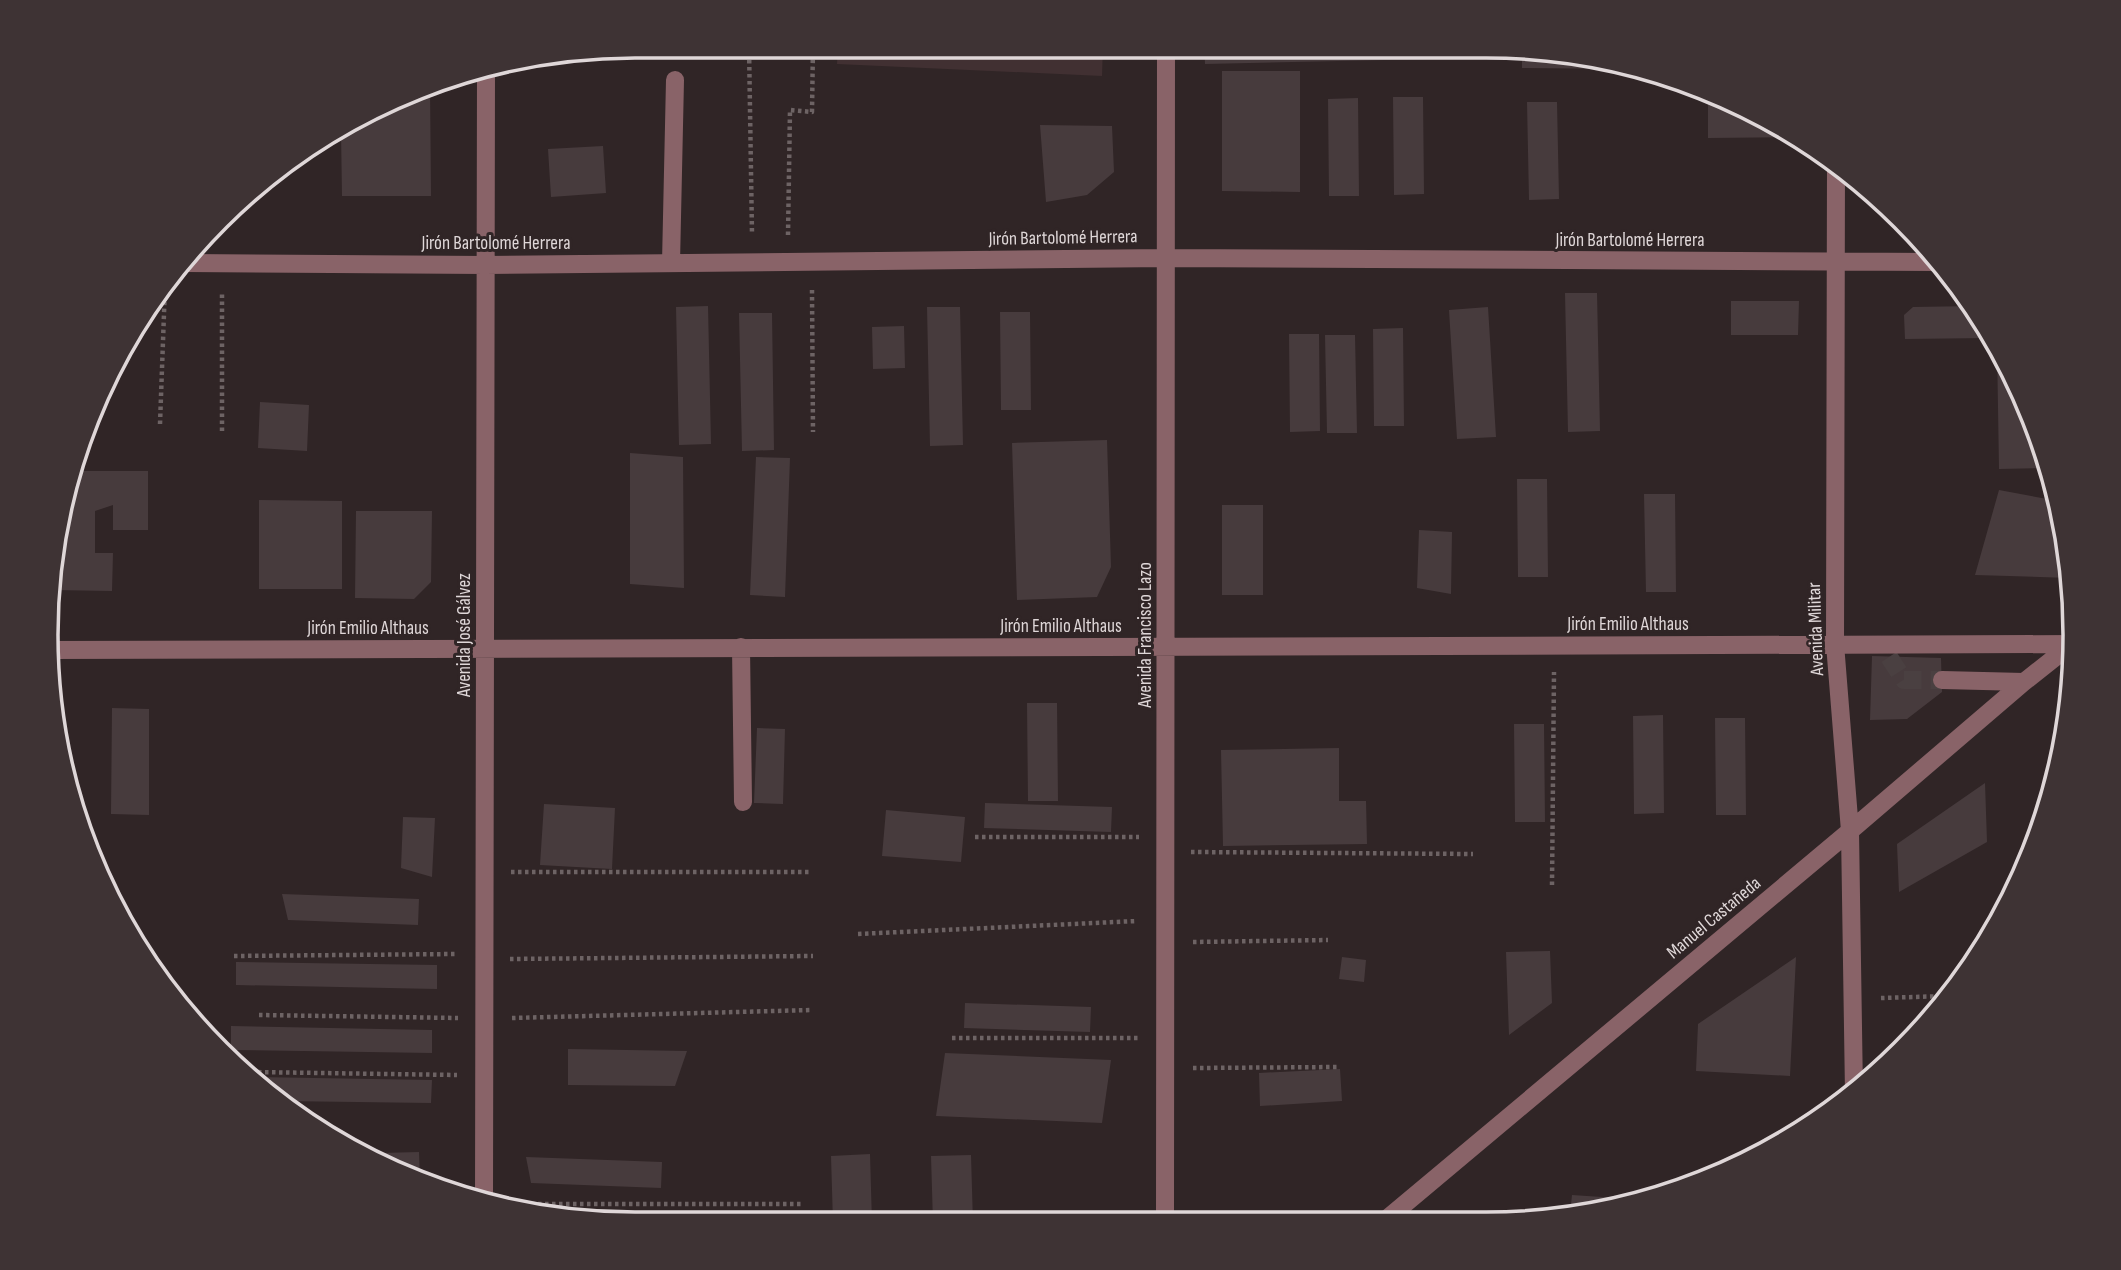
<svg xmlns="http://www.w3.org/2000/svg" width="2121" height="1270" viewBox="0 0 2121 1270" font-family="'Sofia Sans Condensed',sans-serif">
	<rect width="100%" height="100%" fill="#302526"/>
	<path fill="#413032" d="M838,46H1103L1102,76L837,64Z"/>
	<path fill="#473b3d" d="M1204,46L1478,47V58L1205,64Z
		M1522,47L1627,67V69L1522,68Z
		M1222,71H1300V192L1222,191Z
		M430,85L431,196H342L341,132Z
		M1708,93L1732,105L1798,137L1708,138Z
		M1393,97H1423L1424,194L1394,195Z
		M1358,98L1359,196H1329L1328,99Z
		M1527,102H1557L1559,199L1529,200Z
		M1040,125L1112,126L1114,172L1087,195L1046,202Z
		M603,146L606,193L551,197L548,149Z
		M1565,293H1597L1600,431L1568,432Z
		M1731,301H1799L1798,335H1731Z
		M708,306L711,444L679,445L676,307Z
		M927,307H960L963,445L930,446Z
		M1488,307L1496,437L1457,439L1449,310Z
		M1913,307L1975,306L1988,330V338L1905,339L1904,315Z
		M1000,312H1030L1031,410H1001Z
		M739,313H772L774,450L742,451Z
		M904,326L905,368L873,369L872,327Z
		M1403,328L1404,426H1374L1373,329Z
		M1289,334H1319L1320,431L1290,432Z
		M1325,335H1355L1357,433H1327Z
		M1997,346L2031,410L2048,468L1999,469Z
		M260,402L309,405L307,451L258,448Z
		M1107,440L1111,567L1097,597L1017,600L1012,443Z
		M630,453L683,457L684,588L630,584Z
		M756,457L790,458L785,597L750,595Z
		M73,471H148V530H113V505L95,511V553H113L112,591L53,590Z
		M1517,479H1547L1548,577H1518Z
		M1999,490L2058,501L2064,520L2070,578L1975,575Z
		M1644,494H1675L1676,592H1646Z
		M259,500L342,501V589H259Z
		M1222,505H1263V595H1222Z
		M356,511H432L431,582L414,599L355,598Z
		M1419,530L1452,532L1451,594L1417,588Z
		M1872,656L1941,658L1942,692L1907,719L1870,720Z
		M1027,703H1057L1058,801H1028Z
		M112,708L149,709V815L111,814Z
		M1663,715L1664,813L1634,814L1633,716Z
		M1715,718H1745L1746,815H1716Z
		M1514,724H1544L1545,822H1515Z
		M757,728L785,729L783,804L754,803Z
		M1339,748V801H1366L1367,844L1223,846L1221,750Z
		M1985,783L1987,842L1899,892L1897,844Z
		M985,803L1112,807L1111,832L984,828Z
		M544,804L615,808L612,869L540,865Z
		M886,810L965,817L961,862L882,856Z
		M403,817L435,818L432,877L401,868Z
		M282,894L419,899L418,925L288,920Z
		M1550,951L1552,1003L1509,1035L1506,952Z
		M1342,957L1366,960L1364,982L1339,979Z
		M1796,957L1790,1076L1696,1071L1698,1024Z
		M236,962L437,965V989L236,985Z
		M965,1003L1091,1007L1090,1032L964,1028Z
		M231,1026L432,1030V1053L231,1050Z
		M568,1049L687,1051L675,1086L568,1085Z
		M945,1053L1111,1060L1102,1123L936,1116Z
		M1340,1069L1342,1101L1260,1106L1259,1073Z
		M256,1077L432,1080L431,1103L281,1101Z
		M419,1152L420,1181L380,1161V1153Z
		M870,1154L872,1223H833L831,1156Z
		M971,1155L973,1223H933L931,1156Z
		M526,1157L662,1162L661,1188L531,1183Z
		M1572,1195L1617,1198L1616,1205L1570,1214Z
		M614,1216V1223H596L572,1218Z"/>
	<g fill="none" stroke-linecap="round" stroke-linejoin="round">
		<path stroke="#4a4041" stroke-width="18" stroke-dasharray="18 9" stroke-linecap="butt" d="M1889,657L1904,680H1942"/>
		<path stroke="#6d6364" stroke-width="4.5" stroke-dasharray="3.5 3.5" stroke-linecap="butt" d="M749,46L752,234
			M788,235L790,110L812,112L813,46
			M812,290L813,432
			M97,416V405
			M160,424L165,286
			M222,431V292
			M975,837H1139
			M1191,852L1473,854
			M511,872H811
			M1552,885L1554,672
			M858,934L1137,921
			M1193,942L1328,940
			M234,956L457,954
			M510,959L813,956
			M1881,998L1947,996
			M259,1015L458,1018
			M512,1018L811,1010
			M952,1038H1140
			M1193,1068L1339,1067
			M251,1072L457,1075
			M510,1204H804"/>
		<path stroke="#896368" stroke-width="18" d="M1836,163L1835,644L1850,831L1854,1093
			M186,263L486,265L1166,258L1939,262
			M671,263L675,80
			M741,647L743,802
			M48,650L2075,644
			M1942,680L2024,682
			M484,1201L486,70
			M1165,1223L1166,46
			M1382,1223L1850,831L2024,682L2072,644"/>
	</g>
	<g text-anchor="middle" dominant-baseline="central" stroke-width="6" stroke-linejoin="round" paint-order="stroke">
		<g font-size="19" fill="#dfd7d8" stroke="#302526">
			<text transform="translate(1063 238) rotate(-1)">Jirón Bartolomé Herrera</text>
			<text x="1630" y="240">Jirón Bartolomé Herrera</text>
			<text x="496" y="243">Jirón Bartolomé Herrera</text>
			<text x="1628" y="624">Jirón Emilio Althaus</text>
			<text x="1061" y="626">Jirón Emilio Althaus</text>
			<text x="368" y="628">Jirón Emilio Althaus</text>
			<text transform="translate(1816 629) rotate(-92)">Avenida Militar</text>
			<text transform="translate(464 635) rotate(-90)">Avenida José Gálvez</text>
			<text transform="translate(1145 635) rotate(-90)">Avenida Francisco Lazo</text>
			<text transform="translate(1714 918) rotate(-40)">Manuel Castañeda</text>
		</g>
	</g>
	<path d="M0 0H2121V1270H0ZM635 58H1486A577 577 0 0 1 2063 635V635A577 577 0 0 1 1486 1212H635A577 577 0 0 1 58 635V635A577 577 0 0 1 635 58Z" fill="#3e3334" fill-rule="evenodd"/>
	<path fill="none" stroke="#dfd7d8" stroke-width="3.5" d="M635 58H1486A577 577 0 0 1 2063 635V635A577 577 0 0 1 1486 1212H635A577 577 0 0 1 58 635V635A577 577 0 0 1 635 58Z"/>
</svg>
